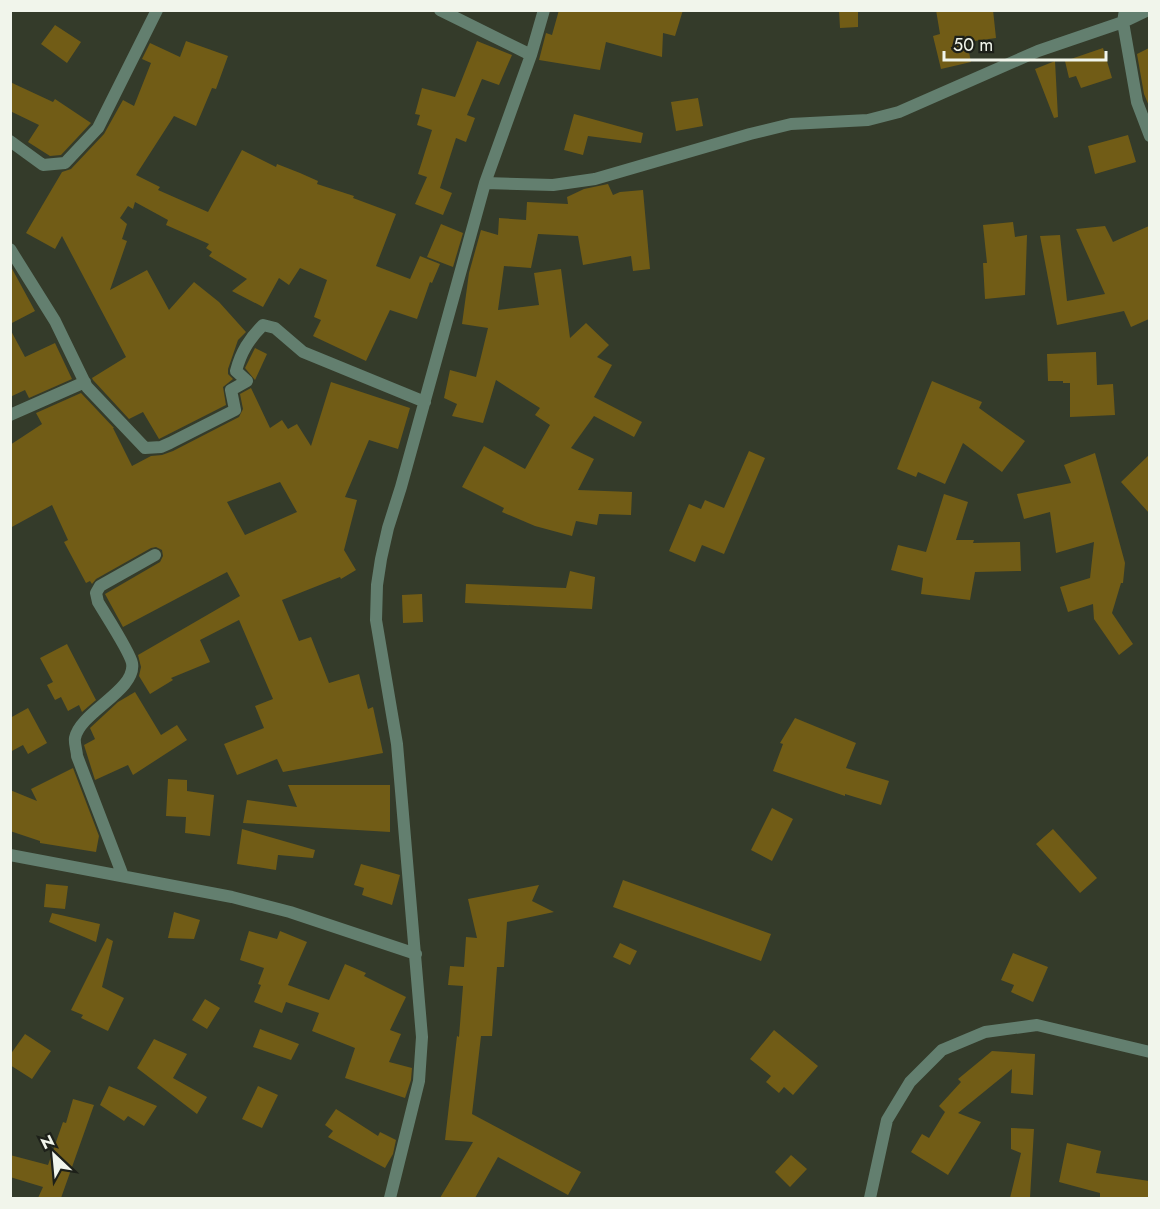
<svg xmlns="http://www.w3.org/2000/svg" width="1160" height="1209" viewBox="0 0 1160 1209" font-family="Jost,sans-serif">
	<rect width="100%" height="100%" fill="#343b2a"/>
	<path fill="#715c16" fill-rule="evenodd" d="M559,10H683L675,36L663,33L662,57L606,42L600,70L539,60L546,33L552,35Z
		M839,10H858V27L840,28Z
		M936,10H993L996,38L967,42L971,62L941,69L933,36L940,34Z
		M55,25L81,42L67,63L41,44Z
		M186,41L228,56L216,89L212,88L196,126L174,116L136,175L160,187L158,190L208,212L242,150L276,167L277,164L300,173L318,181L317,184L354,196L353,198L396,214L376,266L410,279L420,256L440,264L432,283L430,282L417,319L390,310L366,361L313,336L321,320L314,317L327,280L300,268L289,285L279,278L263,307L232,291L247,279L209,256L212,252L206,248L209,244L166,225L168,220L135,202L133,209L128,206L120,218L127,224L122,239L127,241L110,290L147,270L169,310L194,282L219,302L246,332L238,340L228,369V374L233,379L223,387L226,405L159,439L143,412L129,419L93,380L92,378L126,357L62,236L55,249L26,233L62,172L71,169L104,134L123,100L134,106L151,63L142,59L150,43L180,57Z
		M477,41L512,55L499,85L482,79L467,115L475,118L466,142L456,138L440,188L452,193L443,215L415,204L427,177L418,174L432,130L417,125L420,115L415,114L422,88L455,97Z
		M1103,48L1112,78L1081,88L1076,76L1069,78L1065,61Z
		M1149,48V106L1144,94L1137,54Z
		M1055,61L1058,117L1054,118L1035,69Z
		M10,82L53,102L55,99L91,123L61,155L50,156L28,142L39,125L10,111Z
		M698,98L703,126L676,131L671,102Z
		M574,114L643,133L641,143L588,136L583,155L564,150Z
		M1128,135L1136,162L1095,174L1088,146Z
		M608,184L613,195L620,192L643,190L650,269L633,271L631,256L583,265L578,236L538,234L531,268L504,266L498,310L539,305L534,273L561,269L570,338L586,323L609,345L597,357L612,365L594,397L642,422L634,437L594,416L571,448L594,459L578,490L632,492L631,515L599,514L597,525L576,521L572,536L535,526L502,512L504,508L462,487L484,446L525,469L550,425L535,415L540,408L496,380L483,423L452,416L457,404L444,398L450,370L476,377L488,328L462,324L469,273L481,230L498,235L499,218L526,220L527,202L568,204L567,197L584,189Z
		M1013,222L1015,237L1027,235L1025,295L985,299L983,263H987L983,225Z
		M441,224L463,233L453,267L427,257Z
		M1105,226L1113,242L1149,226V319L1131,327L1124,311L1057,325L1040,236L1060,235L1067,301L1105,294L1076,229Z
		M10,265L35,311L10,324Z
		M10,329L25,357L55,343L72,379L29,398L25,390L10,397Z
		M255,348L267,354L255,380L245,368Z
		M1096,352L1097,385L1113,384L1115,415L1070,417V383H1063V381H1048L1047,354Z
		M932,381L982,402L979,408L1025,441L1002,472L963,443L945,484L918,472L916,477L897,469Z
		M331,382L410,408L398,449L369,440L345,497L357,500L344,550L356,570L341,579L340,577L282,600L299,641L311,637L329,683L359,674L368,709L373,707L383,753L283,772L277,759L237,775L224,744L264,728L255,706L273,699L239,620L200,640L210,662L171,678L173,680L150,694L139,676L141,667L138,655L240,596L227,572L123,627L105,594L160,562L163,556L162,550L156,547L151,548L96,579L92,584L90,581L86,583L64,542L68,540L52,505L10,528V445L42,424L36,413L81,393L114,428H113L132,466L151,456L162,455L173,451L239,417L243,409L240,394L251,388L270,428L282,420L288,429L297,424L311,446ZM280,482L297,512L245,535L227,502Z
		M749,451L765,458L724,554L702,545L695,562L669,551L689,504L701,509L705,500L724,508Z
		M1095,453L1125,563L1123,583H1121L1112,613L1133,644L1119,655L1094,619L1093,604L1068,612L1060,587L1090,578L1094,542L1056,553L1050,512L1024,519L1017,494L1071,483L1064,465Z
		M1149,455V513L1121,482Z
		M944,494L968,502L956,540H974L973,543L1020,542L1021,571L975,572L970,600L921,594L923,578L891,570L898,545L926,552Z
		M570,571L595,577L592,609L465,603L466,584L566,588Z
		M422,594L423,622L403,623L402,595Z
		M67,644L96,700L82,712L79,705L68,711L61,697L55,700L47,685L53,682L40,658Z
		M135,692L161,735L177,725L187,740L133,775L128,765L95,780L84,745L95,739L90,728L118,702Z
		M28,708L47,743L28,754L23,745L10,752V718Z
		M795,718L856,743L846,768L889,781L881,805L845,794V796L773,771L783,744L780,743Z
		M73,768L99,836L96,852L40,843V841L10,831V790L37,801L31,789Z
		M168,779L187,780V791L214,795L210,836L185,833L186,817L166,816Z
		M288,785H390V832L243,823L247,800L297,807Z
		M772,808L793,819L772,861L751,850Z
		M242,829L315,850L313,858L278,855L276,870L237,864Z
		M1053,829L1097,878L1080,893L1036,844Z
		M361,864L400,875L392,905L362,895L364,888L354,885Z
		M623,880L771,934L761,961L613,907Z
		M46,884L68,886L65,909L44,907Z
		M539,885L532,901L554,912L507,922L504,967H497L492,1036H481L472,1114L581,1172L568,1195L498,1157L475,1198H440L473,1142L445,1140L457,1036L459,1037L463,986L448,985L450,966L464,967L466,937L477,938L468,899Z
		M174,912L200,920L194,939L168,938Z
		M52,913L100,924L96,942L49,922Z
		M249,931L277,939L280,931L307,942L288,985L329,1000L345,964L366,973L364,976L406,997L390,1030L401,1034L389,1062L412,1068L411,1080L405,1098L345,1078L355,1048L312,1031L319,1013L286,1002L282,1013L254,1002L261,985L258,984L264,968L240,960Z
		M107,938L113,941L102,987L124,998L108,1031L81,1018L83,1015L71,1010Z
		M620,943L637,951L630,965L613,957Z
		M1013,953L1048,967L1033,1002L1011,992L1014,985L1001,980Z
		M205,999L220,1008L207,1029L192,1020Z
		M260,1029L299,1044L291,1060L253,1047Z
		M774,1030L818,1066L793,1095L784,1087L779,1093L766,1082L771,1076L750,1059Z
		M25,1034L51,1051L32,1079L10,1065V1055Z
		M154,1039L187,1054L173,1078L207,1097L197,1114L137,1068Z
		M992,1051L1035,1054L1033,1095L1011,1093L1012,1069L958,1113L981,1122L948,1175L911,1152L922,1134L929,1138L945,1112L939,1106L961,1082L958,1079Z
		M109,1086L157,1106L144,1126L128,1116L124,1121L100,1105Z
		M258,1086L278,1095L262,1128L242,1119Z
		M73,1099L94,1105L61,1198H38L43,1187L10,1177V1155L48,1165L63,1122L66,1123Z
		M336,1109L378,1136L380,1132L396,1140L393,1154L385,1168L328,1137L333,1131L325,1125Z
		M1011,1128L1034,1129L1030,1198H1010L1021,1153L1011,1149Z
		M1067,1143L1101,1151L1096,1173L1149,1181V1198H1100V1193L1059,1182Z
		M791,1155L807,1169L790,1187L775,1172Z"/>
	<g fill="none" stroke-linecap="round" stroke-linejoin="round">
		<path stroke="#637f6f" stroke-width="12" d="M440,10L531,55
			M1125,10L1123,22L1137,102L1150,136
			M10,141L43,165L65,163L98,128L157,10
			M485,183L553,185L595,179L750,134L791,124L868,120L899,112L1038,51L1123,22L1148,10
			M10,249L55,321L87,387L145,448L161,447L170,443L235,410L231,390L247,381L236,371C241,352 249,339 263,325L275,328L303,352L425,402
			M10,415L85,382
			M10,855L232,897L290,912L416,954
			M123,876L77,756C77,751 74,743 75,738C80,712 137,690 132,663C130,652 105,614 98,602L96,593L100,586L155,555
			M390,1198L419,1081L422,1037L397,744L376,620L377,585L381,559L388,528L401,487L485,183L531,55L544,10
			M870,1198L887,1120L910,1082L942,1050L985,1032L1037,1025L1150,1052"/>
	</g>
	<rect width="1160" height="1209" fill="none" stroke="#f1f5eb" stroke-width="24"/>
	<g transform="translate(54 1155) rotate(334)" stroke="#1d2019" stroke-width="4.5" paint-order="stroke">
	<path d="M0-4.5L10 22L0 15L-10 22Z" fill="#f1f5eb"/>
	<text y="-9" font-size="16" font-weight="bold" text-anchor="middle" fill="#f1f5eb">N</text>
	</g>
	<path d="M944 51v9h162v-9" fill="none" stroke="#f1f5eb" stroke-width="3"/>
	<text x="953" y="51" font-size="18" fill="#f1f5eb" stroke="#1d2019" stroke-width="4.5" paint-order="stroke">50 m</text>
</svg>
